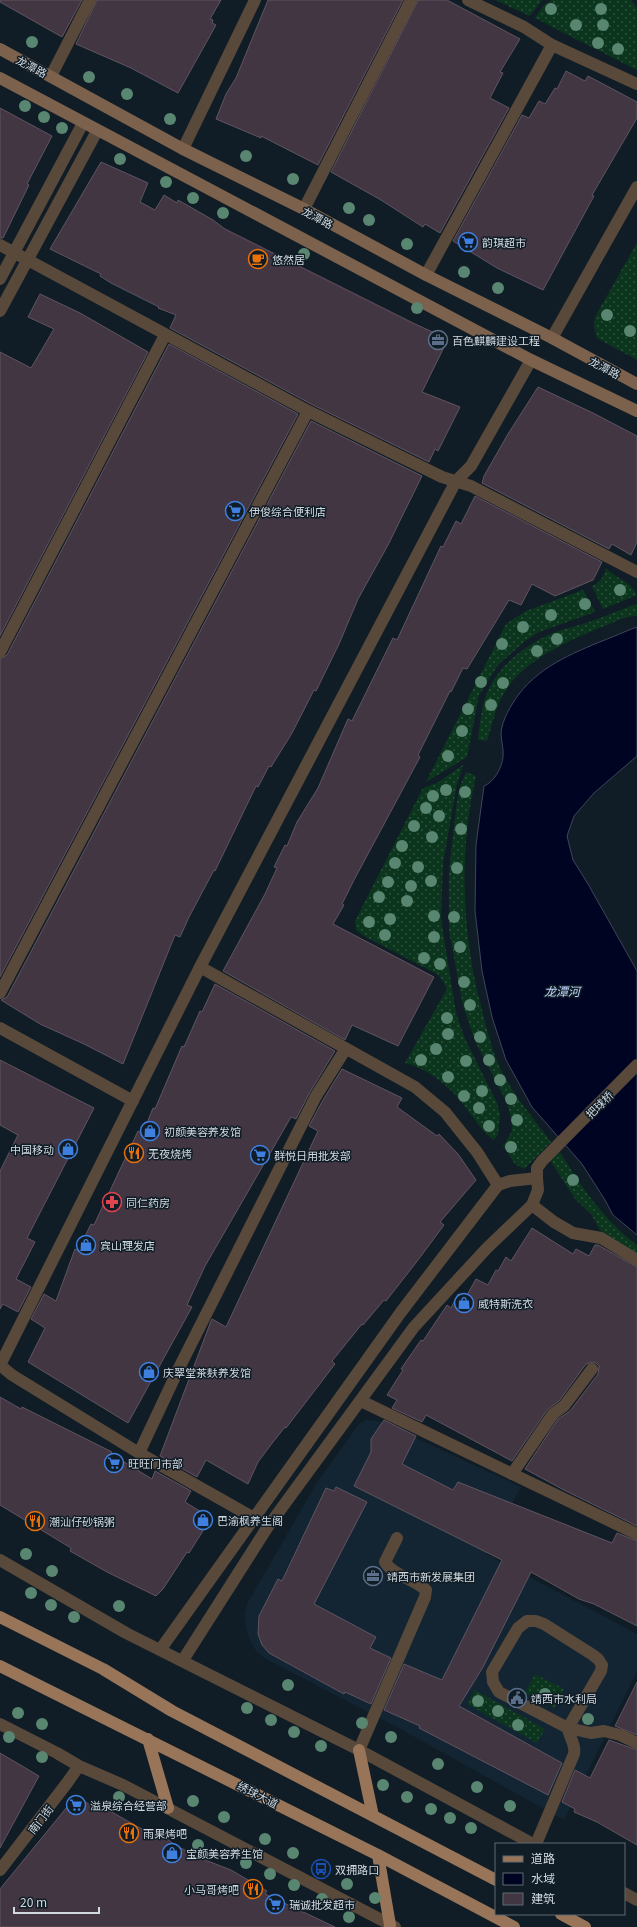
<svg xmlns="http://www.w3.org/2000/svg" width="637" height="1927" viewBox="0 0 637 1927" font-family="Georgia,'Noto Sans SC',serif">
	<defs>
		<pattern id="grass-dots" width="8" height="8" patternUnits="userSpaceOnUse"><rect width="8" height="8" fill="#0c351e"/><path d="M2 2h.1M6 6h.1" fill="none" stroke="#2e523e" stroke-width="1.8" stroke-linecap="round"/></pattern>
	</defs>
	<rect width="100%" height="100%" fill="#111d26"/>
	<path fill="#132533" d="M366,1420L382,1422L521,1487L486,1554L637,1634V1671L564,1820L395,1726L266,1659L257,1652L251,1643L246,1629L245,1615L247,1604L318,1481L359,1424Z"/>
	<path fill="url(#grass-dots)" d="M495,0H542L530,16Z
		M552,0H631L637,8V70L535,18L544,5Z
		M637,243V360L597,338L594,326L595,317Z
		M606,568C616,579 631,581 637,595L603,609L592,586C600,583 604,577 606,568Z
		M583,590L595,612L539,632L525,641L498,665L479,695L467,757L426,782L506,624L526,611Z
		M637,604V616L627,617C587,633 524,655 503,695C495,709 492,726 487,741L478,740C480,725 481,707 487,693C498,667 523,647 548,635C561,629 575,627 589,622C605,617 621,609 637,604Z
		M463,765L457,784L443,863L441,919L456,1013L465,1039L497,1103L500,1115L498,1134L494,1140C482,1132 475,1119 466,1108C452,1088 429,1069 405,1063L447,989L439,975L364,936L356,930L355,921L423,788L437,783Z
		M466,772L476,776C458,854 462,938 483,1014C488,1034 493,1054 502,1072C515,1097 534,1119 551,1142L524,1169L515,1164L503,1146L512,1131L511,1118L507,1103L476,1043L463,1006L449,930V874L451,852L457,801L460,786Z
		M560,1152C581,1187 604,1220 637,1245V1256L600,1230L591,1214L575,1199L550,1160Z
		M535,1674L564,1689L554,1708L525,1693Z
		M475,1690L545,1729L537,1743L467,1704Z"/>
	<path fill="#000423" stroke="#3f445c" d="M637,627V756L594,793L574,816L567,836L573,860L588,884L637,971V1235L613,1215L605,1200L582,1164L532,1107L506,1060L492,1017L482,971L475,911L476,845L484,786C494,782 502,768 503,757C504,749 501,741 501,733C502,720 511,705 519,694C542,664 578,651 612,637C620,634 628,630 637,627Z"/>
	<path fill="#413642" stroke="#605461" d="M0,0H82L62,37L0,2Z
		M97,0H221L210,19L213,20L212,23L216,25L178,93L131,68L76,44Z
		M268,0H403L318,165L261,136V138L216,119L226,94L236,78Z
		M418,0H447L520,39L500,72L503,73L490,98L509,108L440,233L425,224L423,227L381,200L331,172Z
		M566,71L585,81L588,76L637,102V118L592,195L594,196L543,290L497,268L453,241L522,115L529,118L539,101L545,104L555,88L557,89Z
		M0,108L52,136L27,184L29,185L3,238H0Z
		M101,162L148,183L140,202L155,210L164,195L177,203L178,200L213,220L225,229L415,324L448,339L422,392L460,407L438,451L435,449L429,462L311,404L170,328L176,315L158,308L159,307L111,283L100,276L101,274L50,249Z
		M40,294L80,313L148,352L0,636V352L31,368L54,329L28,317Z
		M169,344L298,414L0,977V659L7,655Z
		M538,387L593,413L637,436V542L631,555L612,544L609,549L482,483L484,476L508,434Z
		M311,421L422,476L388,545L358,599L339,644L316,691L314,690L292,733L271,767L269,766L258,787L256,786L215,871L214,870L189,917L180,937L175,935L123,1064L84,1044L40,1024L1,1000L7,997Z
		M475,496L602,562L593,580L555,596L532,584L521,605L509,600L467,669L463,668L451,692L450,691L418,755L420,757L354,880L342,904L344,905L333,924L434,977L398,1046L352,1025L345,1040L223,971L265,894L277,868L274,867L285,845L287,846L297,822L318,788L348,719L352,721L393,638L397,640L441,546L443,547L456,521L461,524Z
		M215,984L335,1051L310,1092L296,1119L291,1117L205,1266L187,1305L192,1307L128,1423L28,1362L45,1328L31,1319L44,1294L56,1301L75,1249L78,1251L91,1224L94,1225L138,1131L141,1133L145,1122L147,1123L153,1108L155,1109L182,1046L184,1047L200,1011L202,1012Z
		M0,1060L94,1108L27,1238L35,1242L16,1279L31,1287L18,1312L3,1304L0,1309V1171L18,1135L0,1125Z
		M342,1069L402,1098L397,1107L437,1136L439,1134L458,1154L476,1180L440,1222L444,1225L418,1260L386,1301L384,1300L363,1325L362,1324L332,1361L335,1364L286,1428L285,1427L273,1442L258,1462L248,1484L206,1460L197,1477L160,1456L211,1321L212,1319L226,1327L318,1131L309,1126L323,1100Z
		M532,1228L573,1254L576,1249L589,1256L595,1245H598L637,1267V1526L564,1490L525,1469L558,1419L570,1411L598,1374L599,1366L596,1363L593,1362L586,1364L559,1401L547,1410L512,1461L426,1415L422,1422L392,1408L397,1400L387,1395L403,1370L401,1369L421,1340L423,1341L447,1305L451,1308L458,1294L466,1297L476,1279L488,1285L496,1270L498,1271L506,1257L511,1261Z
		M0,1397L21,1409L22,1407L112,1452L111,1454L152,1479L155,1471L191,1491L185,1502L211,1518L189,1553L187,1552L163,1589L156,1596L107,1572L70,1551L71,1548L0,1505Z
		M384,1420L416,1436L402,1464L453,1490L458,1482L612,1543L617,1533L637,1541V1626L594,1604L579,1599L531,1572L483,1667L459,1706L562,1763L548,1795L419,1728L420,1726L384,1710L404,1664L442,1680L502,1560L354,1486L371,1452V1439Z
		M336,1487L367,1502L314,1604L376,1637L370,1648L391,1658L371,1704L345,1692L344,1694L269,1653L262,1645L258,1634L259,1616L278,1579L282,1581L326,1488L334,1491Z
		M637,1682V1735L615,1726Z
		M609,1740L637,1750V1845L597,1822L574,1812L575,1809L562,1802L575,1770L590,1778Z
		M0,1753L39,1776L0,1848Z
		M76,1796L98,1810L101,1806L149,1833L154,1829L175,1845L200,1858L231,1870L267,1891L265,1894L335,1927H0V1889Z"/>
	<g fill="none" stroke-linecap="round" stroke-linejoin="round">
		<path stroke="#59493b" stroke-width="12" d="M512,1474L553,1414L564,1406L592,1369
			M359,1750L425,1597L426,1590C412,1578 393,1575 385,1562L397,1538
			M536,1844L574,1754C576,1743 569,1738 568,1728L601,1671L602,1665L598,1659L593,1655L544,1624L536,1621H527L518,1628L492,1672L493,1682L499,1692L568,1728"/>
		<path stroke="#59493b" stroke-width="12" d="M468,0L524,27L552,45L637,84
			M51,76L90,0
			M183,149L255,0
			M304,209L411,0
			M0,245L308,411L442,477L471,486L637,572
			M426,275L552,45
			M0,279L83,123
			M0,311L97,131
			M552,338L637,187
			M0,652L165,335
			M200,967L415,1087L445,1112L477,1152L498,1185
			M0,993L308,411
			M0,1028L133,1101
			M537,1178V1168L542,1161L637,1065
			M532,1205L554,1222L573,1233L601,1238L637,1260
			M0,1365L200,967L456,481L471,466L531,360
			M0,1365L12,1375L139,1453L254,1518
			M361,1401L637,1534
			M139,1453L180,1366L316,1096L345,1050
			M0,1560L126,1633L359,1750L533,1844
			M160,1650L401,1312L498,1185L510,1181L537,1178L538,1190L532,1205L487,1248L414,1327L267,1528L183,1660
			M0,1724L57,1753L79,1766L123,1785L395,1927
			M568,1728L591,1733L604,1731L620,1735L637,1743
			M0,1870L67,1783L79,1766
			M624,1893L637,1900"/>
		<path stroke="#7c624c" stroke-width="12" d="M0,49L183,149L304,209L426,275L552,338L637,384
			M0,78L531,360L637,411"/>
		<path stroke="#987559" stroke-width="12" d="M0,1617L103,1669L172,1711L496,1880
			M0,1666L378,1855L514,1927
			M148,1739L168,1808
			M359,1750L373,1816
			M378,1855L390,1925
			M561,1914L585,1927"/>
	</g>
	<g fill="#588670">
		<circle cx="551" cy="9" r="6"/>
		<circle cx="601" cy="9" r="6"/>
		<circle cx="576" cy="25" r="6"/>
		<circle cx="603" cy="25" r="6"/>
		<circle cx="32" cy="42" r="6"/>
		<circle cx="598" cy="43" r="6"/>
		<circle cx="618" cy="49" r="6"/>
		<circle cx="89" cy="77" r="6"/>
		<circle cx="127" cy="94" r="6"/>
		<circle cx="25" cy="106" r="6"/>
		<circle cx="44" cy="117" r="6"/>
		<circle cx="170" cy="119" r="6"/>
		<circle cx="62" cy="128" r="6"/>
		<circle cx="246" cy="156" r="6"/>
		<circle cx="120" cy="159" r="6"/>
		<circle cx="293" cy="179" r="6"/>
		<circle cx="166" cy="182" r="6"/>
		<circle cx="193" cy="198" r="6"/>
		<circle cx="349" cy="208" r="6"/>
		<circle cx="223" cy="213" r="6"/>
		<circle cx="369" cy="220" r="6"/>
		<circle cx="407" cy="244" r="6"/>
		<circle cx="304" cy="254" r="6"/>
		<circle cx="464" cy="272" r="6"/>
		<circle cx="498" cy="288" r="6"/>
		<circle cx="417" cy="308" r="6"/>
		<circle cx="607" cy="315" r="6"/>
		<circle cx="630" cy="331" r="6"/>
		<circle cx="620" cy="590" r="6"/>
		<circle cx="585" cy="604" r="6"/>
		<circle cx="551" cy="615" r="6"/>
		<circle cx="523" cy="627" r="6"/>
		<circle cx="557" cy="639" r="6"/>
		<circle cx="502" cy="644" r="6"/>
		<circle cx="537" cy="651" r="6"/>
		<circle cx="481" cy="682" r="6"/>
		<circle cx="503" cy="683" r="6"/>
		<circle cx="491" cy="705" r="6"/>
		<circle cx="468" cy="709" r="6"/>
		<circle cx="462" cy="731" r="6"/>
		<circle cx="448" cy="756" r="6"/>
		<circle cx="446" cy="790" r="6"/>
		<circle cx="465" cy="792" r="6"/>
		<circle cx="433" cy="796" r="6"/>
		<circle cx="426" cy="808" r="6"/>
		<circle cx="439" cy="816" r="6"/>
		<circle cx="414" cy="826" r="6"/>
		<circle cx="461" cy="829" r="6"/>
		<circle cx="432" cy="837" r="6"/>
		<circle cx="402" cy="846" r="6"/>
		<circle cx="395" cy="863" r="6"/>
		<circle cx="418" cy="867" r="6"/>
		<circle cx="457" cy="868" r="6"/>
		<circle cx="431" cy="881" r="6"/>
		<circle cx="388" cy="882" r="6"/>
		<circle cx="411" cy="886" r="6"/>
		<circle cx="379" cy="897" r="6"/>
		<circle cx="407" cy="901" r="6"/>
		<circle cx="434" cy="916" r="6"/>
		<circle cx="454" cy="917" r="6"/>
		<circle cx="390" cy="919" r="6"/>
		<circle cx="369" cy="922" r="6"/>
		<circle cx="385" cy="935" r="6"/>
		<circle cx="434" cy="937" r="6"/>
		<circle cx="460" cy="947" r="6"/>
		<circle cx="424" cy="958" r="6"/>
		<circle cx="440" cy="964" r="6"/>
		<circle cx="464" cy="982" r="6"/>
		<circle cx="470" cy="1005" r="6"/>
		<circle cx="447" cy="1018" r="6"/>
		<circle cx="448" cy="1034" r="6"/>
		<circle cx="480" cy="1037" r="6"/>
		<circle cx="436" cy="1049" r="6"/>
		<circle cx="421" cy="1060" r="6"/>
		<circle cx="489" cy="1060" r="6"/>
		<circle cx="466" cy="1061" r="6"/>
		<circle cx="448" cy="1077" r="6"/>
		<circle cx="500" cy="1080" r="6"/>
		<circle cx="482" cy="1091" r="6"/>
		<circle cx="464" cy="1096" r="6"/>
		<circle cx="511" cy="1099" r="6"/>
		<circle cx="479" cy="1108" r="6"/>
		<circle cx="517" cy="1120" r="6"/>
		<circle cx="489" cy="1126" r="6"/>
		<circle cx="511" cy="1147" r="6"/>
		<circle cx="573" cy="1180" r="6"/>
		<circle cx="26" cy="1554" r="6"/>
		<circle cx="52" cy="1571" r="6"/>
		<circle cx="31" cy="1593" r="6"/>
		<circle cx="51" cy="1605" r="6"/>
		<circle cx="119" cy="1606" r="6"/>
		<circle cx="74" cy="1617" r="6"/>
		<circle cx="288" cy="1685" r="6"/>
		<circle cx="545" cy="1694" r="6"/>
		<circle cx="478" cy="1701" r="6"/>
		<circle cx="247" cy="1708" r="6"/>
		<circle cx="498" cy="1711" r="6"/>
		<circle cx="18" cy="1713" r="6"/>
		<circle cx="588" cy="1719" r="6"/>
		<circle cx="271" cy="1720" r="6"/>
		<circle cx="362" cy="1723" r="6"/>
		<circle cx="42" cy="1724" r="6"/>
		<circle cx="518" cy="1725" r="6"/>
		<circle cx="294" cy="1732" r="6"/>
		<circle cx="9" cy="1737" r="6"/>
		<circle cx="391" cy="1737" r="6"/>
		<circle cx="321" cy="1746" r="6"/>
		<circle cx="42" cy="1757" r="6"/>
		<circle cx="438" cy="1764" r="6"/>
		<circle cx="383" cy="1785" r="6"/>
		<circle cx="477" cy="1787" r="6"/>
		<circle cx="119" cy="1797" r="6"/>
		<circle cx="407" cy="1797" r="6"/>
		<circle cx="193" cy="1801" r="6"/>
		<circle cx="510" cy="1806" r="6"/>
		<circle cx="431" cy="1809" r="6"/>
		<circle cx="224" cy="1817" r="6"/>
		<circle cx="450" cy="1818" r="6"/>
		<circle cx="471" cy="1828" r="6"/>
		<circle cx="265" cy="1839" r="6"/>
		<circle cx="198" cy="1845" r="6"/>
		<circle cx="293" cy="1853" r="6"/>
		<circle cx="246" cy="1863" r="6"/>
		<circle cx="270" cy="1874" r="6"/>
		<circle cx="347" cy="1884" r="6"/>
		<circle cx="294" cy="1885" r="6"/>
		<circle cx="375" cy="1898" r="6"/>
		<circle cx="322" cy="1899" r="6"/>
		<circle cx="349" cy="1917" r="6"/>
	</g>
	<defs>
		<symbol id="supermarket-ring" viewBox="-11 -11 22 22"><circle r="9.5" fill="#111d26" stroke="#3f7fe0" stroke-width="1.5"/><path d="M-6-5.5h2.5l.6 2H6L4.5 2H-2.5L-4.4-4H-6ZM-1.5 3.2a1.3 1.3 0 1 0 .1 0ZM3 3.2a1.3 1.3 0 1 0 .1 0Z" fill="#3f7fe0"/></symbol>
		<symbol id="cafe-ring" viewBox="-11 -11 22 22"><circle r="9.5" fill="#111d26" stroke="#e8710a" stroke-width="1.5"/><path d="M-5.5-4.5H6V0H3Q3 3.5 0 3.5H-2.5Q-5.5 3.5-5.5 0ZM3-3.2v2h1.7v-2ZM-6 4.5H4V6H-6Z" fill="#e8710a"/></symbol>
		<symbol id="office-ring" viewBox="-11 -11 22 22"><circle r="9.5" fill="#111d26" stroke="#5c6f8a" stroke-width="1.5"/><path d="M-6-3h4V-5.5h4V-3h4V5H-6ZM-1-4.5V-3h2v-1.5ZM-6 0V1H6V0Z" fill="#5c6f8a"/></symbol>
		<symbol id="shop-ring" viewBox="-11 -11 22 22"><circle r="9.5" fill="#111d26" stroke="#3f7fe0" stroke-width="1.5"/><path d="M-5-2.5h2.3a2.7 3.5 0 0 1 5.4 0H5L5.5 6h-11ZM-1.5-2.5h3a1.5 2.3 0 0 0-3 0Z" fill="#3f7fe0"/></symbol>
		<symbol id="restaurant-ring" viewBox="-11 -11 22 22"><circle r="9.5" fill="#111d26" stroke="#e8710a" stroke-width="1.5"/><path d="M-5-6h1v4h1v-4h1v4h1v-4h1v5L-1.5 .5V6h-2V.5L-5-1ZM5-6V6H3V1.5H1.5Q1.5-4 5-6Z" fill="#e8710a"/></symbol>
		<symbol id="pharmacy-ring" viewBox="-11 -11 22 22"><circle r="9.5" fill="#111d26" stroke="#e0444e" stroke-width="1.5"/><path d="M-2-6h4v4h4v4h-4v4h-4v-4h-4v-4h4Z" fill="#e0444e"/></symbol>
		<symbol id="civic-ring" viewBox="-11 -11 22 22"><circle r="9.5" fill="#111d26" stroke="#5c6f8a" stroke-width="1.5"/><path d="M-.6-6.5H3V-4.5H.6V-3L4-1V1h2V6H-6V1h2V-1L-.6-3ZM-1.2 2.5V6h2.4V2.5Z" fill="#5c6f8a"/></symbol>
		<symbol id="bus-ring" viewBox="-11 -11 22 22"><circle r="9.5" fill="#111d26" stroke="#1a4fb4" stroke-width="1.5"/><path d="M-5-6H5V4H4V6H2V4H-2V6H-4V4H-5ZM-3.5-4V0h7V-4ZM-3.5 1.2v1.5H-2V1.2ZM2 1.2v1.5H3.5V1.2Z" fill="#1a4fb4"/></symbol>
	</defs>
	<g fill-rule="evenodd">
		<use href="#supermarket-ring" x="457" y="231" width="22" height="22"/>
		<use href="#cafe-ring" x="247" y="248" width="22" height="22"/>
		<use href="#office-ring" x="427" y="329" width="22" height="22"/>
		<use href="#supermarket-ring" x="224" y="500" width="22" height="22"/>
		<use href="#shop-ring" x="139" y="1120" width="22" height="22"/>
		<use href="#shop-ring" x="57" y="1138" width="22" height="22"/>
		<use href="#restaurant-ring" x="123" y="1142" width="22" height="22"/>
		<use href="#supermarket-ring" x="249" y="1144" width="22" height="22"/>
		<use href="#pharmacy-ring" x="101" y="1191" width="22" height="22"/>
		<use href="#shop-ring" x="75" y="1234" width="22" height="22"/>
		<use href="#shop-ring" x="453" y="1292" width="22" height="22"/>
		<use href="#shop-ring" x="138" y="1361" width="22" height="22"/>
		<use href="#supermarket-ring" x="103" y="1452" width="22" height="22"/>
		<use href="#shop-ring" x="192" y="1509" width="22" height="22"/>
		<use href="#restaurant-ring" x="24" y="1510" width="22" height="22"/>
		<use href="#office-ring" x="362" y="1565" width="22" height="22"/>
		<use href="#civic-ring" x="506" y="1687" width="22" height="22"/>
		<use href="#supermarket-ring" x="65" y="1794" width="22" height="22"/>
		<use href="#restaurant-ring" x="118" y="1822" width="22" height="22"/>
		<use href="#shop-ring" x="161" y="1842" width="22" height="22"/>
		<use href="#bus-ring" x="310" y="1858" width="22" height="22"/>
		<use href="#restaurant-ring" x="242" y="1878" width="22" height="22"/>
		<use href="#supermarket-ring" x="264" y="1893" width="22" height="22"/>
	</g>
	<g text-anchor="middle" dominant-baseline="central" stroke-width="3" stroke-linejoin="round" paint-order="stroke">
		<g font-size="11" fill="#d2dae1" stroke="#111d26">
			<text transform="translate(32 66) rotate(28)">龙潭路</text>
			<text transform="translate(318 217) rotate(28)">龙潭路</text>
			<text transform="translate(605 367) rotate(28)">龙潭路</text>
			<text transform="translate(599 1104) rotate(-45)">把球桥</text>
			<text transform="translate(258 1794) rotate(27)">绣球大道</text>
			<text transform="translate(40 1819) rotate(-52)">南门街</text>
		</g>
		<g font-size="11" fill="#d2dae1" stroke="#111d26" text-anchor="start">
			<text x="482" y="242">韵琪超市</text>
			<text x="272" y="259">悠然居</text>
			<text x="452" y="340">百色麒麟建设工程</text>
			<text x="249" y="511">伊俊综合便利店</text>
			<text x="164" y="1131">初颜美容养发馆</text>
			<text x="54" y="1149" text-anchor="end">中国移动</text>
			<text x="148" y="1153">无夜烧烤</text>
			<text x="274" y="1155">群悦日用批发部</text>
			<text x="126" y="1202">同仁药房</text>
			<text x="100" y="1245">宾山理发店</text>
			<text x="478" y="1303">威特斯洗衣</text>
			<text x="163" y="1372">庆翠堂茶麸养发馆</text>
			<text x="128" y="1463">旺旺门市部</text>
			<text x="217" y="1520">巴渝枫养生阁</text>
			<text x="49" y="1521">潮汕仔砂锅粥</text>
			<text x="387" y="1576">靖西市新发展集团</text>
			<text x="531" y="1698">靖西市水利局</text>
			<text x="90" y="1805">溢泉综合经营部</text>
			<text x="143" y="1833">雨果烤吧</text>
			<text x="186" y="1853">宝颜美容养生馆</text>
			<text x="335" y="1869">双拥路口</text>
			<text x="239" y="1889" text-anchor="end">小马哥烤吧</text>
			<text x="289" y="1904">瑞诚批发超市</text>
		</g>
		<g font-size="12" font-style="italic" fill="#c1d5fd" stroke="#111d26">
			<text x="562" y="990">龙潭河</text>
		</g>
	</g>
	<rect x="495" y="1843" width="130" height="72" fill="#111d26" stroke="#5e6971"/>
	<rect x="503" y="1856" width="20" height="6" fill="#987559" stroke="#5e6971"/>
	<text x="531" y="1863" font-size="12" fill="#d2dae1">道路</text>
	<rect x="503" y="1873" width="20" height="12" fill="#000423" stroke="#5e6971"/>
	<text x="531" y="1883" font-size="12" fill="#d2dae1">水域</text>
	<rect x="503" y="1893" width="20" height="12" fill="#413642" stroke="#5e6971"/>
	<text x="531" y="1903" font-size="12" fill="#d2dae1">建筑</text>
	<path d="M14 1907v6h85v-6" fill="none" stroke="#d2dae1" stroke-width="2"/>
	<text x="20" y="1907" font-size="12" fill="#d2dae1" stroke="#111d26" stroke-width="3" paint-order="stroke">20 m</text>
</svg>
